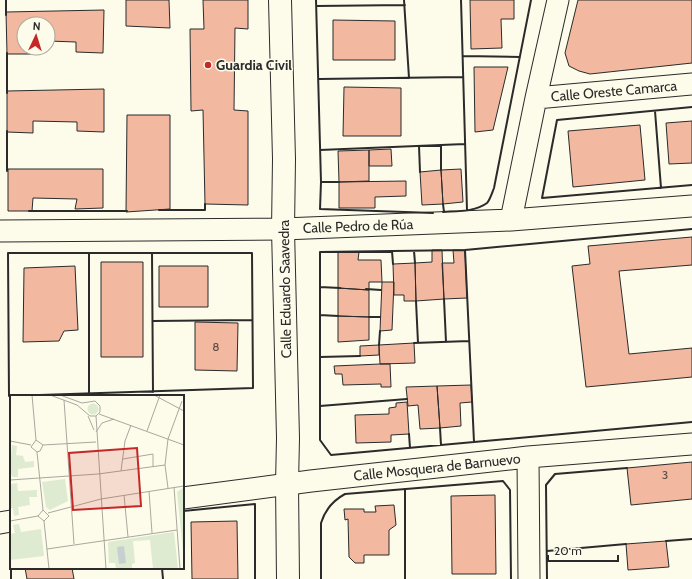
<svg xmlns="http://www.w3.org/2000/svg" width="692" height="579" viewBox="0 0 692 579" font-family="Cabin,sans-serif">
	<rect width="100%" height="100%" fill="#fdfbea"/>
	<path fill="#f2b8a0" stroke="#2b2b2b" d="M126,0H169L170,28L126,26Z
		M203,0H248V29L235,28L234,110L248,111V205L205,204L203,110L191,111L190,29H204Z
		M470,0H514V19H501L502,48L471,49Z
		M578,0H692V63L590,74L579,71L569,66L565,53Z
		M104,10L103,53L76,52V42L48,41V24H24V48H33V54H7L6,12Z
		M333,20L395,21V60H333Z
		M474,67H508L493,130L475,132Z
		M344,87L401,88V136H343Z
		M104,89V132L77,131V122L33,121V133L7,132V91Z
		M127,115H170V209L126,212Z
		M692,121V163L669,164L666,123Z
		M640,125L645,180L573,187L568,131Z
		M391,149L392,166H369V150Z
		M369,150V181L339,182L338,151Z
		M8,169H103V208L75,209L77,199L33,198L32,211H8Z
		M461,169L463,202L443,204L441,170Z
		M441,170L443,204L422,205L420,172Z
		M406,181V196L375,197V208H339V182Z
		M692,237V265L619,271L629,354L692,348V377L586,387L572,266L590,264L588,246Z
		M432,250H442L444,299L416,301L415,263L432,262Z
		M453,250H465L467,298L444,299L442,263H454Z
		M338,252H359L358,260H381L382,282H369V290L338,288Z
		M101,262H143V357H101Z
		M415,263L416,301H404V295H394L393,264Z
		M75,266L78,330L64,331L59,341L23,342L24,268Z
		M159,266H208V307H159Z
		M382,282H394L392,330L380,331Z
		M338,288L369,290V317L338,316Z
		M338,316L369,317V340L338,342Z
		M195,322L238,323L237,371L195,370Z
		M414,343L415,363L380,364L379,345Z
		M379,345V355L360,356V346Z
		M380,364H390L391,387H381V384L343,385L342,374H335L334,366Z
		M471,385L472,402L460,403L461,426L440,428L437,386Z
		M437,386L440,428L420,429L418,405L408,406L406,387Z
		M407,402L409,434L391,435V442L356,443L355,415L389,414V408L396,407V403Z
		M692,462V499L631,505L627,468Z
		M495,495L496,574H452L451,496Z
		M394,505L396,525L389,530V555H364V563H355L349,557L348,519L345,520L344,509H364V512H376L375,506Z
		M237,521L238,579H192L191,522Z
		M666,541L669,567L628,570L626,544Z
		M25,568H72L74,579H27Z"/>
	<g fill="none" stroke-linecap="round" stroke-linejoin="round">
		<defs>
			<path id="minor" d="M536,98L692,84
				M511,220L536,98L558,0
				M0,231L283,229L511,220L692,206
				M528,457L529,579
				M183,498L311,481L528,457L692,444
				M0,523L11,521"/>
			<path id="primary" d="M280,0L284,159L283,229L288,438L287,484L288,579"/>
		</defs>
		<use href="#minor" stroke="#2b2b2b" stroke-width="23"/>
		<use href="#primary" stroke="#2b2b2b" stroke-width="24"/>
		<path stroke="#6a6964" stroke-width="2.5" stroke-dasharray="3 2" stroke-linecap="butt" d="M235,69H249"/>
		<use href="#minor" stroke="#fdfbea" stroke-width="21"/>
		<use href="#primary" stroke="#fdfbea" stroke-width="22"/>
		<path stroke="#2b2b2b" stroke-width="2" d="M6,0V15
			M316,0L321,182L320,209L433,213
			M404,0L409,78
			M461,0L467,210
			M317,6L405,5
			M7,53V93
			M463,56L520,57
			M319,79L463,77
			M692,107L557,120L542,198L692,185
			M655,111L661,188
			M7,131V171
			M441,145V170
			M419,146L420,172
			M320,150L465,144
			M321,182H339
			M443,204L444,212
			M159,210H205V204
			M29,211H127
			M443,212C457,211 475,212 487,203C490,200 492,193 494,188L531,0
			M465,250L474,442L331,455L320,440V252Z
			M465,250L692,229
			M392,251L393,264
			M414,251L415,263
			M8,253H252L253,388L9,396Z
			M89,253V393
			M152,253L153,392
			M320,287L340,288
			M366,289L381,290
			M444,299L446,342
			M416,301L418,343
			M320,315L338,316
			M369,317H380
			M153,321L252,320
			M414,343L469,341
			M379,345L380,331
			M320,357L360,356
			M320,406L407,399
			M440,428L441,445
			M409,434L410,448
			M474,442L692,422
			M405,489V579
			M183,511L255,504V579
			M666,541L692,539
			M11,544V562
			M547,551L626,544
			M11,568V579
			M162,568L163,579
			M321,579V523C325,510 332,501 345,494L503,481L510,490L511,579
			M547,579L546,485L555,474L627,468"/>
	</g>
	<circle fill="#c62828" stroke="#fdfbea" stroke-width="1.5" cx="208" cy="65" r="4"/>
	<g text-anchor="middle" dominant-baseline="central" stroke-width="3" stroke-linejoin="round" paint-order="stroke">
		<g font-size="12" fill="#5d4e48">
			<text x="216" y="346">8</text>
			<text x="665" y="474">3</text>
		</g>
		<g font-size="14" font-weight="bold" fill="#2b2b2b" stroke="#fdfbea" text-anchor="start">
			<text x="216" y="65">Guardia Civil</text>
		</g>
		<g font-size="14" fill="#2b2b2b" stroke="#fdfbea">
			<text transform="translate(614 91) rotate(-5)">Calle Oreste Camarca</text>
			<text transform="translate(358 226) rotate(-2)">Calle Pedro de Rúa</text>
			<text transform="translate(285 289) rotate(-91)">Calle Eduardo Saavedra</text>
			<text transform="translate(437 467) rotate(-6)">Calle Mosquera de Barnuevo</text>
		</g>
	</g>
	<g transform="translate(10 395)">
		<rect width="174" height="174" fill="#fdfbea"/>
		<path d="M77.5 14a5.5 5.5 0 1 1 11 0a5.5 5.5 0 1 1-11 0ZM2,50L7,51L6,60L13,61L15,67L24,66V72L8,74V82H2L0,74ZM55,84L58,106L40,115L36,112L32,87ZM7,88L8,96L27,95V102H19L20,110L8,112L9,120L4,121L3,113L0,114V97L1,89ZM174,92V166L167,97ZM9,129L11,137L31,134L34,161L0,165V139L5,138L3,130ZM164,137L168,174H143L140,145L123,146L125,168L122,169V174H106L105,168H99V174L98,147Z" fill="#deebd1"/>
		<path d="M114,151L116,168L109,169L107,152Z" fill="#c7d0d0"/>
		<path fill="none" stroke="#a9a89e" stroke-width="1" d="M22,0L26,45M40,0L67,10L80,21H86L90,17V11L85,6L72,8L50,0M144,0L174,16M54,5L64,149M89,19L174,50M78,21L84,35M86,21L96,174M137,36L150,0M86,37L92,28L104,24M26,45L33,50L30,56L27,57M26,45L21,52L27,57M0,46L21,50M33,50L86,47M27,57L33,115M113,64L143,59V72M111,76L115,46L121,30M0,85L88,79L155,70M164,92L170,174M158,93L155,70L158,44L172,6M139,96L142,138M114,100L118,142M33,115L39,121L34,126M33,115L28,121L34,126M38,118L91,104L174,91M0,126L28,121M34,126L39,174M37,154L167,135"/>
		<path fill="#c62828" fill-opacity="0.15" stroke="#c62828" stroke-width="2" d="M127,53L131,111L63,115L59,58Z"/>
		<rect width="174" height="174" fill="none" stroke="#2b2b2b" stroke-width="2"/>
	</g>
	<g transform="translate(36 36) rotate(4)"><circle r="19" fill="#fdfbea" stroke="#a9a89e"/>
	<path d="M0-3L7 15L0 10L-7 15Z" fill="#c62828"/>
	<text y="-6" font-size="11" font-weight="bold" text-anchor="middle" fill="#2b2b2b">N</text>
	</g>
	<path d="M548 555v6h70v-6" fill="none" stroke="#2b2b2b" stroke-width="2"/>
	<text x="554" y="555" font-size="12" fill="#2b2b2b" stroke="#fdfbea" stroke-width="3" paint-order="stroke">20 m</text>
</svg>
